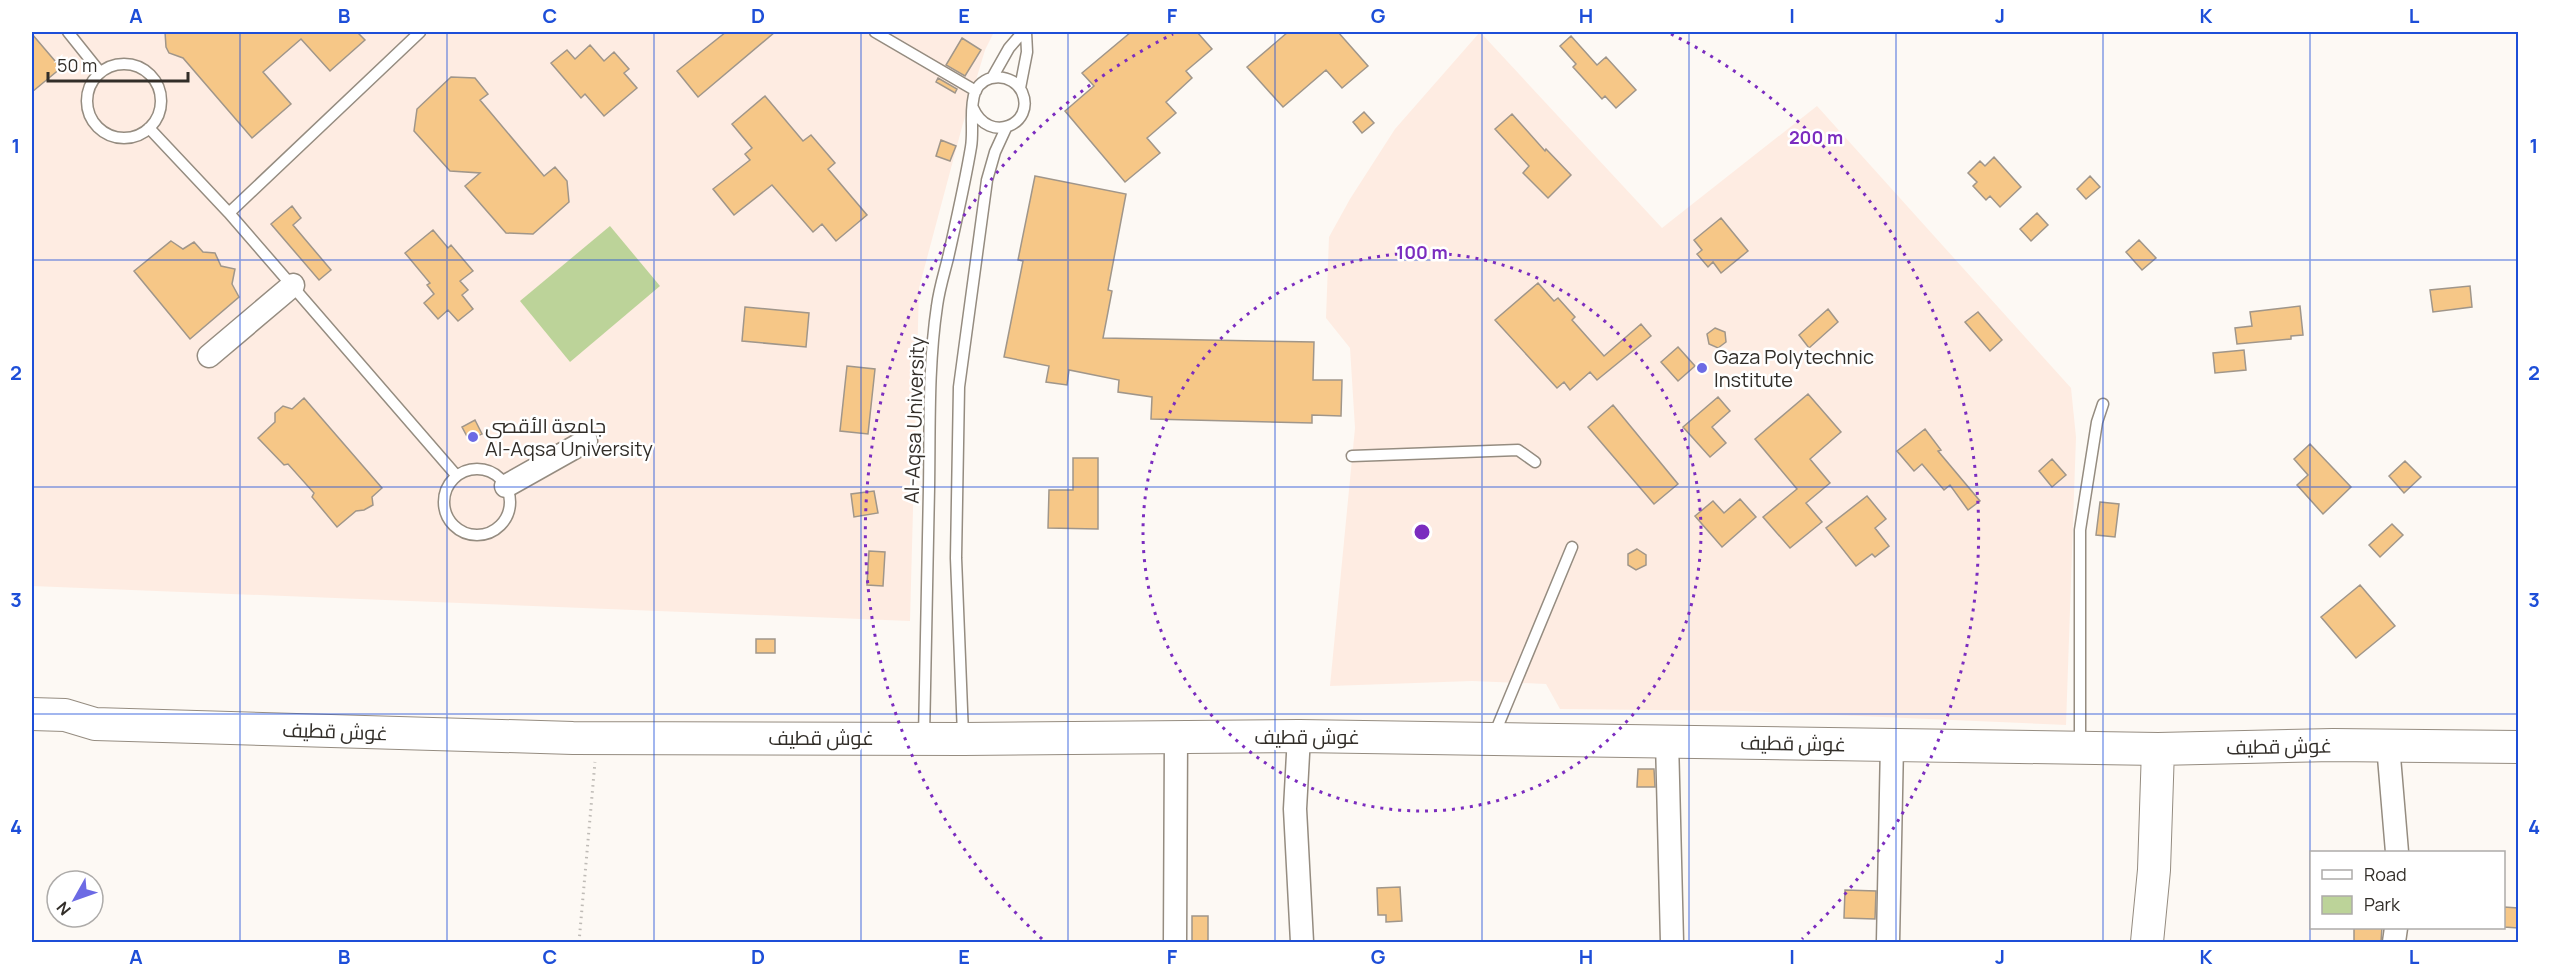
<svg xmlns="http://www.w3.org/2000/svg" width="2550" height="974" viewBox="0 0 2550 974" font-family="Manrope,Cairo,sans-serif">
	<rect width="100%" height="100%" fill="#fdf9f4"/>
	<path fill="#feece2" d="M32,32H994L985,50L962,127L919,288L910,621L32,586Z
		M1480,32L1662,228L1817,106L2071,388L2076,437L2066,725L1743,711L1560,709L1546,684L1472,681L1330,686L1355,428L1350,348L1326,318L1329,237L1350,199L1395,129Z"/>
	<path fill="#bcd399" d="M610,226L660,286L570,362L520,301Z"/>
	<path fill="#f6c787" stroke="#a0968a" stroke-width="1.5" d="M165,32H357L365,40L330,71L301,39L263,72L291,104L252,138L183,58L169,53L166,47Z
		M726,32H775L698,97L677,71Z
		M1131,32H1197L1212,49L1186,71L1192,78L1166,102L1176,113L1147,138L1160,153L1125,182L1065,111L1094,86L1082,73Z
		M1288,32H1338L1368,66L1342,88L1326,70L1283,107L1247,67Z
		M32,34L61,68L32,92Z
		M1571,36L1597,65L1606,57L1636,90L1616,108L1605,96L1602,99L1573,67L1576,64L1560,46Z
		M962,38L981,50L965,76L946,65Z
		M590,45L604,61L614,52L629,69L624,73L637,88L604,116L585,94L581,98L551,63L567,50L575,59Z
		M451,77L475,78L488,94L480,100L544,176L555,167L567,181L569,202L533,234L506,233L465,186L480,173L450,171L414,131L417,109Z
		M938,78L957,89L955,93L936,82Z
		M765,96L803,141L811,135L835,163L828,169L867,215L836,241L822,224L813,232L772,185L734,215L713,189L750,160L745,154L752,148L732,124Z
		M1364,112L1374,123L1362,133L1353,122Z
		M1512,114L1545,151L1546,149L1571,175L1548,198L1523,173L1529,166L1495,129Z
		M941,140L956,146L950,161L936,156Z
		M1994,157L2021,187L2000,207L1990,196L1986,200L1973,186L1977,182L1968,173L1980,161L1985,166Z
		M1035,176L1126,194L1108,290L1112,291L1103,338L1314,342L1313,380H1342L1341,416L1312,415V423L1151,419L1152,397L1118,392L1119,380L1069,370L1067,385L1046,382L1049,366L1004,357L1023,261L1018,260Z
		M2090,176L2100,187L2086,199L2077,189Z
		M292,206L301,218L293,225L331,270L319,280L271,224Z
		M2037,213L2048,225L2031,241L2020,229Z
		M1721,218L1748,251L1721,273L1713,262L1708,267L1697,254L1702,250L1694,240Z
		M433,230L448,248L451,245L473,271L460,281L468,290L462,295L473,309L458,321L448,310L438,319L424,303L434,294L427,285L430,283L405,253Z
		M2139,240L2156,258L2142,270L2126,252Z
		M171,241L183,249L194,242L203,252L215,253L221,266L235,269L232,284L239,297L190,339L134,271Z
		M1538,283L1554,301L1558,298L1575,317L1572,320L1604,356L1641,324L1651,336L1597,380L1590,372L1570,390L1564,382L1557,388L1495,320Z
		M2470,286L2472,307L2433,312L2430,290Z
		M2300,306L2303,335L2291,336V339L2237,344L2235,328L2252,326L2250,312Z
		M745,307L809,313L806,347L742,341Z
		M1828,309L1838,322L1809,348L1799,335Z
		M1978,312L2002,340L1990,351L1965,322Z
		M1715,328L1725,332L1726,342L1718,348L1709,344L1707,334Z
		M1678,347L1695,366L1678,381L1661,362Z
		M2244,350L2246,370L2215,373L2213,353Z
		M847,366L875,369L868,434L840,431Z
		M1808,394L1841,432L1810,459L1830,483L1806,503L1822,522L1790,548L1763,517L1797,489L1755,439Z
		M1718,397L1730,411L1712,427L1726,443L1710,457L1683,427Z
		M304,398L382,488L372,497L373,505L364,510L356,511L337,527L312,497L314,493L288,464L284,465L258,438L275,422V413L283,406L292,409Z
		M1613,405L1678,484L1654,504L1588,427Z
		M475,420L482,434L469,440L462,427Z
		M1925,429L1941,450L1938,451L1980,501L1968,510L1950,485L1944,490L1922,464L1914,471L1897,451Z
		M2310,444L2351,487L2323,514L2297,485L2308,475L2294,459Z
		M1073,458H1098V529L1048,528L1049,490H1073Z
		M2052,459L2066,475L2052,487L2039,471Z
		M2405,461L2421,477L2404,493L2389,476Z
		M874,491L878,513L854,517L851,494Z
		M1867,496L1886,519L1875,528L1889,546L1875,557L1872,554L1856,566L1826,528Z
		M1740,499L1756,517L1722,547L1695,516L1713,501L1724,513Z
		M2100,502L2119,504L2115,537L2096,535Z
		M2392,524L2403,535L2380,557L2369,545Z
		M1637,549L1646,555V565L1636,570L1628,565V554Z
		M869,551L885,552L883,586L867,585Z
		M2360,585L2395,626L2356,658L2321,617Z
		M756,639H775V653H756Z
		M1638,769H1654L1655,787H1637Z
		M1400,887L1402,921L1386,922V915H1378L1377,888Z
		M1845,890L1876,891L1875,919L1844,918Z
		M2504,907L2518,908V928L2504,927Z
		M1192,916H1208V941H1192Z
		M2354,927H2382L2381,942H2354Z"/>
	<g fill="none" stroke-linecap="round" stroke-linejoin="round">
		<defs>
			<path id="lane" d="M68,32L100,72
				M875,32L976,91
				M87 101a37 37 0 1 1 74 0a37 37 0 1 1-74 0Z
				M992,78L1009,48L1023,32
				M1020,88L1027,52L1026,32
				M149,128L229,213L456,475
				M229,213L420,32
				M1352,456L1518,450L1535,462
				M444 502a33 33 0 1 1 66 0a33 33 0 1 1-66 0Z
				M963,735L956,558L959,387L987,180L995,152L1006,128
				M1494,735L1572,547
				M924,737C926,654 928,571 929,488C930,428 928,366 937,306C939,290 944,274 948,258C956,222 965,183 971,147C974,130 969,108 975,92C984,72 1013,73 1022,92C1036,124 989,145 973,108
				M2080,744V530L2097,422L2103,404"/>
			<path id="street" d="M209,356L293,285
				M506,486L586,441
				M1299,736L1295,809L1302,942
				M1667,740L1672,942
				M2388,745L2397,852
				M1175,942L1176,736
				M1888,942L1892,744
				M2394,942L2396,928"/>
			<path id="secondary" d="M32,714L65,715L95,724L573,738L963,739L1299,736L2158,749L2333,745L2518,747
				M2147,942L2154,870L2158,749"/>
		</defs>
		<use href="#lane" stroke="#958c80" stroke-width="13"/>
		<use href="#street" stroke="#958c80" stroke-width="25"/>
		<use href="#secondary" stroke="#958c80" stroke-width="34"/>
		<path stroke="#bfbbb6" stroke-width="3" stroke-dasharray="1.5 4.5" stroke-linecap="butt" d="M579,942L595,762"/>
		<use href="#lane" stroke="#fff" stroke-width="10"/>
		<use href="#street" stroke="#fff" stroke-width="22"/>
		<use href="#secondary" stroke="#fff" stroke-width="32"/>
	</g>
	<path fill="none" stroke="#1d4ed8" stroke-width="1.5" stroke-opacity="0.55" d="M240,32V942M447,32V942M654,32V942M861,32V942M1068,32V942M1275,32V942M1482,32V942M1689,32V942M1896,32V942M2103,32V942M2310,32V942M32,260H2518M32,487H2518M32,714H2518"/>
	<g fill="none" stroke="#7b2cbf" stroke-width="3" stroke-dasharray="3 6">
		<circle cx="1422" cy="532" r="279"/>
		<path d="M1042 939A557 557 0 0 1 1173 34M1671 34A557 557 0 0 1 1802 939"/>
	</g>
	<g fill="#6c6ae4" stroke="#fff" stroke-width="2">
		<circle cx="1702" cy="368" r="6"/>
		<circle cx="473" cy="437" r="6"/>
	</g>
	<g text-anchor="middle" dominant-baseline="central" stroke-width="5" stroke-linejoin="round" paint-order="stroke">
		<g font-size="20" fill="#322e29" stroke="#fff" text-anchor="start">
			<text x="1714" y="356">Gaza Polytechnic<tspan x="1714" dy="23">Institute</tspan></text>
			<text x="485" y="425">جامعة الأقصى<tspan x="485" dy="23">Al-Aqsa University</tspan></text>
		</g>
		<g font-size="20" fill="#322e29" stroke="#fff">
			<text transform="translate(914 420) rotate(-88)">Al-Aqsa University</text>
			<text transform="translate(335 731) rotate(2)">غوش قطيف</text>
			<text x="1307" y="736">غوش قطيف</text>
			<text x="821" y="737">غوش قطيف</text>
			<text transform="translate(1793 743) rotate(1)">غوش قطيف</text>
			<text transform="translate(2279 746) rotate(-1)">غوش قطيف</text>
		</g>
	</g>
	<circle cx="1422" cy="532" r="9" fill="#7b2cbf" stroke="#fff" stroke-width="3"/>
	<g font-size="18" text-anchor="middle" font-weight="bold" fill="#7b2cbf" stroke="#fff" stroke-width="5" stroke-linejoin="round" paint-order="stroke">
		<text x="1816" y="144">200 m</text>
		<text x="1422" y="259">100 m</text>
	</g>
	<rect width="2550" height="974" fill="none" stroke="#ffffff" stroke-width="66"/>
	<rect x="2310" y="851" width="195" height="78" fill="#ffffff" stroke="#adaba9" stroke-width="1.5"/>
	<rect x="2322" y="870" width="30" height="9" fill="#ffffff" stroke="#adaba9" stroke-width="1.5"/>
	<text x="2364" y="881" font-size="18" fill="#322e29">Road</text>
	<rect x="2322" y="896" width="30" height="18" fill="#bcd399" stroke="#adaba9" stroke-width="1.5"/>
	<text x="2364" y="911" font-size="18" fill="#322e29">Park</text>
	<g transform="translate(75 899) rotate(230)"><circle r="28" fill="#ffffff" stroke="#adaba9" stroke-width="1.5"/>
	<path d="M0-4.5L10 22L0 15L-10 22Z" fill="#6c6ae4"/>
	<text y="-9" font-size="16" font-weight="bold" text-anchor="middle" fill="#322e29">N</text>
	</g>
	<path d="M48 72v9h140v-9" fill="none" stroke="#322e29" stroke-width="3"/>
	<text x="57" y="72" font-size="18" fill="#322e29" stroke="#ffffff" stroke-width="4.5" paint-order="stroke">50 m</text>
	<rect x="33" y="33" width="2484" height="908" fill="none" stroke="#1d4ed8" stroke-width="2"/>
	<g font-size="20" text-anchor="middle" font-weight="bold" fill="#1d4ed8">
		<text x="136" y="23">A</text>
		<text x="344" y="23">B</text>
		<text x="550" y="23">C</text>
		<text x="758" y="23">D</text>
		<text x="964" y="23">E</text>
		<text x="1172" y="23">F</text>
		<text x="1378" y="23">G</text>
		<text x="1586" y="23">H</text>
		<text x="1792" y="23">I</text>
		<text x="2000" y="23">J</text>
		<text x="2206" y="23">K</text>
		<text x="2414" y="23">L</text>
		<text x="16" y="153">1</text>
		<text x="2534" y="153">1</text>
		<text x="16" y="380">2</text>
		<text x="2534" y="380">2</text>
		<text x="16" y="607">3</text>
		<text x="2534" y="607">3</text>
		<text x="16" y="834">4</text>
		<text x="2534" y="834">4</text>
		<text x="136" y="964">A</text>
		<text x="344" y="964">B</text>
		<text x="550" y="964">C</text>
		<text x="758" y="964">D</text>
		<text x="964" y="964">E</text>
		<text x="1172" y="964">F</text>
		<text x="1378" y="964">G</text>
		<text x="1586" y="964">H</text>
		<text x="1792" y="964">I</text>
		<text x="2000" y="964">J</text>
		<text x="2206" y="964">K</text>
		<text x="2414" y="964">L</text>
	</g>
</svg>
